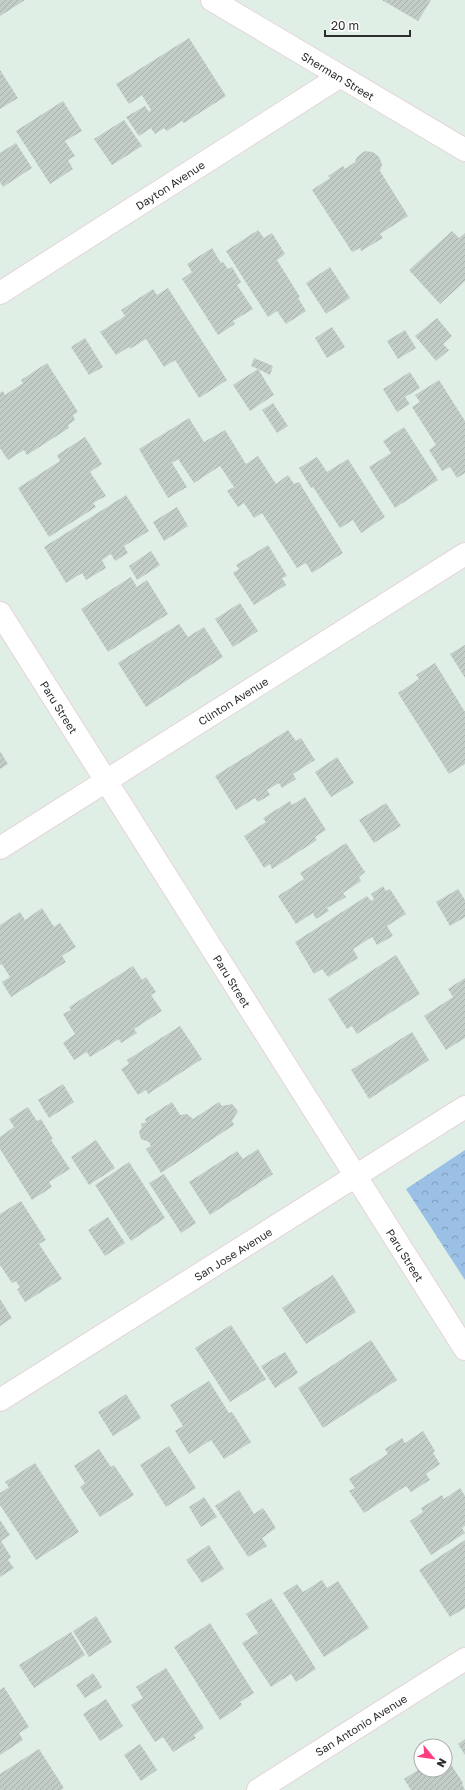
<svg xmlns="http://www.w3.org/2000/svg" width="465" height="1790" viewBox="0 0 465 1790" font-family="'Golos Text',sans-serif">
	<defs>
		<pattern id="forest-crowns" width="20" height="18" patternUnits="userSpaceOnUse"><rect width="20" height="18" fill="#9bc0e6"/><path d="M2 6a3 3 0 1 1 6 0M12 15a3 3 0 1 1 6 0" fill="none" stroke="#7f9cbb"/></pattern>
		<pattern id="building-hatch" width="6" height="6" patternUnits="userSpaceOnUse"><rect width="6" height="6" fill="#c2cdc7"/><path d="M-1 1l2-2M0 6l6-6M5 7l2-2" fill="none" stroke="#a7b0ab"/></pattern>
	</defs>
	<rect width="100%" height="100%" fill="#dfefe6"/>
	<path fill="url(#forest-crowns)" d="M465,1150V1280L406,1189Z"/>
	<path fill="url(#building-hatch)" d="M0,0H25L0,16Z
		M382,0H431L418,21Z
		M189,38L226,96L184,123L182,121L167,131L164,128L155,134L151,128L139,136L126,117L145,106L149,112L151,110L142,95L129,104L116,84Z
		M0,70L18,98L0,109Z
		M63,101L82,131L65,141L75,156L68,160L73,169L50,184L16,131Z
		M124,120L142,146L112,165L94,139Z
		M16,143L32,168L3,187L0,182V153Z
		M365,151L373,152L379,157L382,164L380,171L408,216L380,234L383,238L361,251L360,248L352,252L312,190L330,178L328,176L343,166L345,169L355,162L357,157Z
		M258,230L264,238L272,233L285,254L277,260L300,297L298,298L306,311L286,324L277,311L268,317L226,251Z
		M452,231L459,238L465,233V281L440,304L409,270Z
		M212,248L221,263L223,262L228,269L232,267L241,282L237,285L253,309L233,321L235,324L218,335L182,279L192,272L187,264Z
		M330,267L350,298L326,314L306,283Z
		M168,288L227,380L199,398L175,360L164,367L146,339L130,349L129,347L116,355L100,332L125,316L121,310L153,289L157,295Z
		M437,318L452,336L443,344L449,350L436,361L415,336Z
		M332,327L345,347L327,358L315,338Z
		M405,330L416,348L398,359L387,341Z
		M85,338L103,367L89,375L71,347Z
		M254,358L273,366L270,375L258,369L274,395L250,411L233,385L258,369L251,366Z
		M47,363L78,412L73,415L75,420L68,425L69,428L27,455L24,450L8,460L0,448V393L3,391L5,395L23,383L21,380Z
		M410,372L420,388L405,397L410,404L397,412L383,389Z
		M439,380L465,421V473L457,478L450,467L442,471L429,450L436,445L412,407L420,402L415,395Z
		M273,403L288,426L277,433L262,410Z
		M189,418L204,442L225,430L246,464L258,456L276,484L288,475L294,484L299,482L343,553L312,573L306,563L297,568L262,513L254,518L244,503L238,507L227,491L234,487L220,466L194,483L178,459L172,463L187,487L168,498L139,449Z
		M404,427L438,480L395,508L369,467L391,453L383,441Z
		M85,437L102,464L90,472L106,496L93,503L96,507L49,537L18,488L60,461L57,455Z
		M317,457L327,472L348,459L385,517L361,533L353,520L340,528L313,487L311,488L299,468Z
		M126,495L149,531L124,546L128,553L115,561L111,554L102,560L106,568L86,580L82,573L66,583L44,547Z
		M177,507L188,526L164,541L153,522Z
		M268,545L287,576L282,578L286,585L254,605L233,573L239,569L236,565Z
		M151,551L160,565L137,580L129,566Z
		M131,577L137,587L147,580L168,614L108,652L81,609Z
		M240,603L258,631L233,647L215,619Z
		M179,624L188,637L204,627L223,657L146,707L118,663Z
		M465,645V678L450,654Z
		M435,663L465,712V764L449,774L398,693L419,679L416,675Z
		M288,730L296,741L301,738L315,760L293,774L296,779L282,788L279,783L267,790L270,795L258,802L255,798L236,810L215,776Z
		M0,751L8,764L0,769Z
		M337,757L354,783L331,797L315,772Z
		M305,797L326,830L315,837L317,840L272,869L270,864L264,868L244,836L266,822L263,818L290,801L292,805Z
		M386,803L401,826L374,843L359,820Z
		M346,843L365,872L359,877L361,881L343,893L346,897L327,908L329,911L316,919L313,913L296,924L278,896L304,879L300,873Z
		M383,886L386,891L390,889L406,914L387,926L393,936L377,945L372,937L353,949L358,958L328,977L322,969L314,974L295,942L367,896L371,901L374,899L371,894Z
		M458,889L465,900V917L450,926L436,902Z
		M42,908L54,927L60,923L76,947L62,956L66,962L11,997L2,982L10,977L2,964L0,965V925L20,912L25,920Z
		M396,955L420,994L357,1034L352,1026L347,1029L328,999Z
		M133,966L142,980L146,977L156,992L151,995L162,1011L134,1029L137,1033L121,1043L119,1039L90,1057L87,1052L74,1060L63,1043L75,1034L63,1014L71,1010L69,1007Z
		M465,978V1038L446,1050L424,1016L453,997L448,989Z
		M180,1026L202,1059L148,1094L146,1090L138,1095L121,1069L129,1064L127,1060Z
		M412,1032L429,1060L369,1099L351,1070Z
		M63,1084L74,1102L49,1118L38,1100Z
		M172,1102L180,1115L187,1114L193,1119L219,1102L222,1106L232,1104L238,1111L232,1121L234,1125L161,1173L146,1149L151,1146L149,1142L141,1139L139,1132L142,1127L141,1124L146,1122L145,1119Z
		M28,1107L37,1121L41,1119L53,1139L51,1140L70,1169L49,1182L52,1187L32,1200L0,1149V1137L14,1127L9,1119Z
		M96,1140L115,1168L89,1185L71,1157Z
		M258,1149L273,1174L210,1215L189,1182L237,1151L243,1159Z
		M129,1162L165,1218L131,1241L95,1185Z
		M164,1174L196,1223L181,1233L149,1183Z
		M21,1201L46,1240L39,1244L62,1279L25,1302L17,1289L20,1288L16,1281L12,1283L0,1265V1214Z
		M108,1217L125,1243L105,1256L88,1230Z
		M333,1275L356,1312L306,1344L282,1308Z
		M0,1299L12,1318L0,1326Z
		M231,1325L266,1379L230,1402L195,1348Z
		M371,1340L397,1380L323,1428L298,1388Z
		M285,1352L298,1373L275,1388L261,1366Z
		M209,1381L229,1413L232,1412L251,1442L224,1459L211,1440L189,1454L175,1431L183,1426L170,1405Z
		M126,1394L141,1418L113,1436L98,1412Z
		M423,1431L435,1451L433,1453L440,1464L426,1474L430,1480L411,1492L406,1486L364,1513L349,1491L355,1488L349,1479L388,1454L385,1449L402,1438L405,1443Z
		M169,1446L196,1488L166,1507L140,1465Z
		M99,1449L111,1467L114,1465L134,1495L100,1517L80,1487L85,1483L74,1466Z
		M35,1463L79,1532L36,1560L0,1505V1493L9,1487L5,1482Z
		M460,1488L465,1496V1526L462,1528L465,1533L431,1555L410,1521L423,1512L421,1508L442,1495L444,1499Z
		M239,1490L254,1514L263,1508L276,1528L262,1538L267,1546L248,1557L215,1506Z
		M204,1497L217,1517L201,1527L189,1507Z
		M0,1520L10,1535L1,1541L11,1557L8,1560L14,1568L0,1577Z
		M465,1540V1608L450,1617L419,1570Z
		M209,1545L224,1569L202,1583L186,1560Z
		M322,1580L327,1588L338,1581L369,1628L324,1657L283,1593L297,1584L303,1592Z
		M271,1598L316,1669L296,1682L291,1674L271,1687L242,1643L258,1633L246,1614Z
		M96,1616L112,1642L89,1657L73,1631Z
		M210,1623L254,1693L240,1702L242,1705L220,1720L174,1647Z
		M71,1632L85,1655L34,1688L19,1665Z
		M166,1668L204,1728L194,1735L196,1738L173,1752L163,1737L155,1742L131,1705L143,1698L136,1687Z
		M93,1673L102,1687L85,1698L76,1685Z
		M4,1687L29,1727L19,1733L23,1740L0,1755V1690Z
		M106,1699L123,1726L100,1741L83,1714Z
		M465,1739V1755L458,1744Z
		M140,1744L157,1770L141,1781L124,1755Z
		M39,1749L64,1788L61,1790H0V1774Z
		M445,1755L463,1783L462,1784L465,1790H411L404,1779L421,1768V1770H445Z"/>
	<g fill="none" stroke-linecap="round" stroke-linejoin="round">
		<defs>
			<path id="street" d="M212,0L465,150
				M0,293L339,77
				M0,613L465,1349
				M0,848L465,554
				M0,1400L465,1107
				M258,1790L465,1659"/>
		</defs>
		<use href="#street" stroke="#e6d4da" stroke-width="24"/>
		<use href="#street" stroke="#fff" stroke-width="22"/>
	</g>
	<g text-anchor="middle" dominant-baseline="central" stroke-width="3.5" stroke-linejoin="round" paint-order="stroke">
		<g font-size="11" fill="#2d2d2d" stroke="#fff">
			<text transform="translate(338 76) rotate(31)">Sherman Street</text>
			<text transform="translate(170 185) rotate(-33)">Dayton Avenue</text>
			<text transform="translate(233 701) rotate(-32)">Clinton Avenue</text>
			<text transform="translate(59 707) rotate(58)">Paru Street</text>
			<text transform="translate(232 981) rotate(58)">Paru Street</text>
			<text transform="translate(233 1254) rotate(-32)">San Jose Avenue</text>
			<text transform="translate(405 1255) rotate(58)">Paru Street</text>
			<text transform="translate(361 1725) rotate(-32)">San Antonio Avenue</text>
		</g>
	</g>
	<g transform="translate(433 1758) rotate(119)"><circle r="19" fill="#ffffff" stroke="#ababab"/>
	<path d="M0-3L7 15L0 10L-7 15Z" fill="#ff3c7f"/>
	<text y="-6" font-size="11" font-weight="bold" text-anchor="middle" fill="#2d2d2d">N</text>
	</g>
	<path d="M325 30v6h85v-6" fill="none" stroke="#2d2d2d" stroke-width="2"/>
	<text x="331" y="30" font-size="12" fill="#2d2d2d" stroke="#ffffff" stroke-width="3" paint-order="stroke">20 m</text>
</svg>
